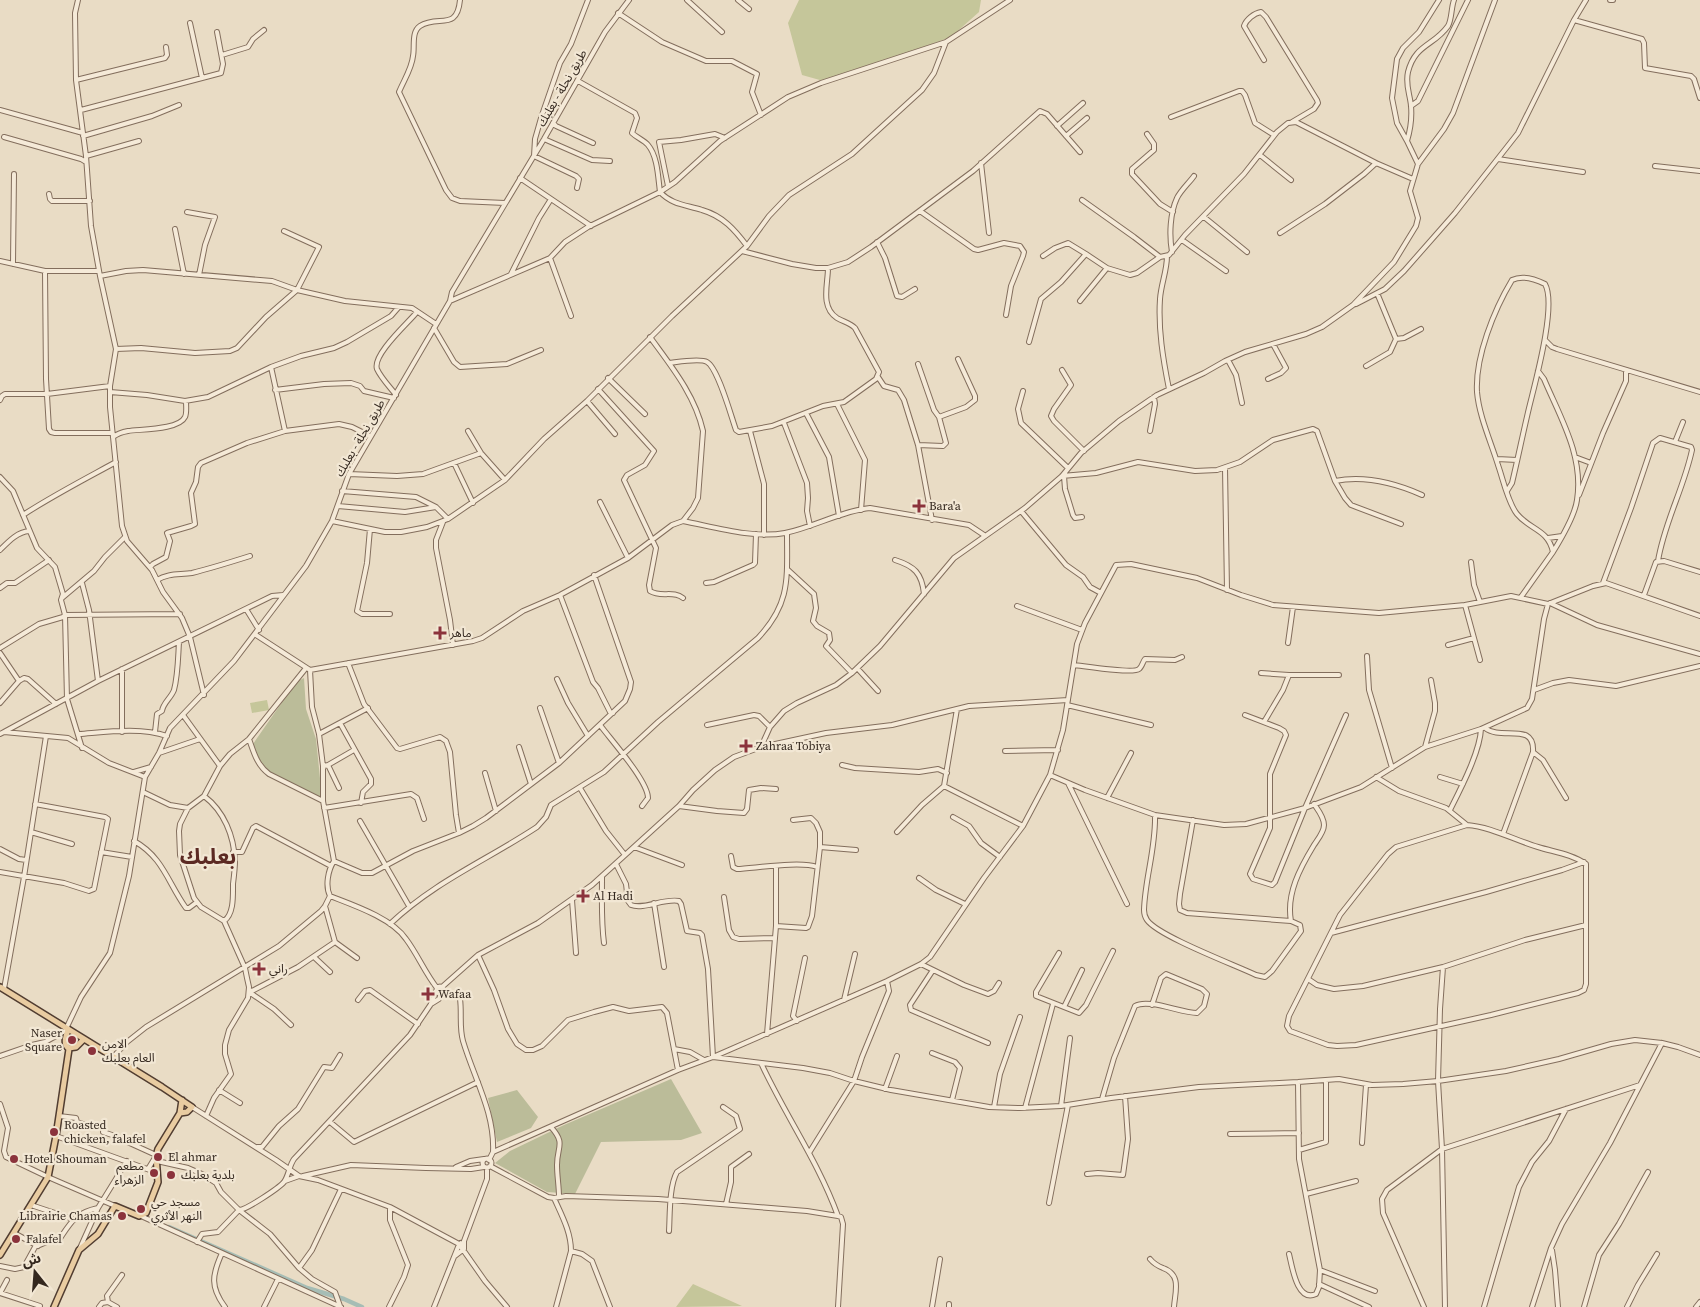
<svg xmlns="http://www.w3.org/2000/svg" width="1700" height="1307" viewBox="0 0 1700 1307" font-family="'Source Serif 4','Noto Sans Arabic',serif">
	<rect width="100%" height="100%" fill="#e9dcc5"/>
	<path fill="#c5c69a" d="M799,0H981L979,12L951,37L827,82L802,75L788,23Z
		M267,700L269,710L252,713L250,703Z
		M693,1284L742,1306L676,1307Z"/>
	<path fill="#bbbc99" d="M304,678L306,709L316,739L322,798H316L264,770L253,744L296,682Z
		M671,1079L702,1133L681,1140L601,1142L575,1194L547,1192L495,1163L510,1151L564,1125Z
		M517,1090L538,1117L531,1128L497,1142L488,1098Z"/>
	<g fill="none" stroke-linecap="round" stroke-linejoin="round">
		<path stroke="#a6bdb5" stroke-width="4.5" d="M169,1227L307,1288L344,1299L362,1307"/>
		<defs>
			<path id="minor" d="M78,0L75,13L76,80L86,156L91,226L100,276L116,349L110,386V407L122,526L127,541L152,570L163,592L182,618L190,637L204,695
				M460,0C457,32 438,14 420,26C411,32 415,47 413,56C412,68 404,80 399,92L446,190L452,198L460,201L505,203
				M687,0L722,32
				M738,0L749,9
				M1610,0H1613
				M618,13L662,42L706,61H732L757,74L752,92L761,115
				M1574,20L1642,39L1644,43L1645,68L1691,76L1694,79L1700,98
				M190,23L202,78
				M222,55L248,47L253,39L264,30
				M1264,60L1244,26C1246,20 1254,13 1261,12L1266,17L1317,100L1318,103L1314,109L1292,122
				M76,80L165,58L167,55L166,47
				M578,81L635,113L637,118L632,133C637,138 644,140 648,145C658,157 658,178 660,192L675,182L720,141L788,97L821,83L946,42
				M1411,106L1418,101L1468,0
				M0,110L83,133
				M81,110L221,73L223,64L217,32
				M1171,117L1239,91H1242L1245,95L1255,123L1274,135
				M553,123L556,126L593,143
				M1057,126L1083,103
				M1147,134L1154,144V150L1132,169V174L1160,204L1173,212
				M83,136L152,116L179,105
				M1066,136L1087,118
				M4,137L81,159L86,162
				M544,139L592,160L610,161
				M1407,141L1397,123L1392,98L1397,59L1403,48L1419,32L1439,0
				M1260,155L1291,180
				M86,156L139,141
				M1498,159L1583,172
				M981,163L989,233
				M1418,164L1407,141C1410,131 1412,117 1411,106C1410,94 1405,85 1408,72C1415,44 1434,46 1448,26C1452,19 1451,8 1454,0
				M1655,166L1700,171
				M520,178L591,226
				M668,186L659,142L681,140L715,134L725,138
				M577,188L579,179L576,176L534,156L535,139L541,118L560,63L571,44L588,0
				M49,194L50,199L52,201H90
				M1082,200L1134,237L1160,257
				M920,211L974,249L978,250L1004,243L1020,246L1024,252L1023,256L1011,286L1006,315
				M187,212L215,217L205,245L199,275
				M1204,217L1247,252
				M175,229L184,274
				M1280,233L1325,204L1364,174L1376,163
				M1182,240L1226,271
				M877,242L885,258L897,296L902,297L915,289
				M747,246L769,216L789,195L852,154L922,90L934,73L946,42L1010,0
				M742,251L792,264L816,268H828L848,262L871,247L973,171L1040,111L1047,114L1080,152
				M1172,252C1169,235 1170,213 1177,198C1181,190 1189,183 1194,176
				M1043,256L1055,248L1068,243L1086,254
				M1167,256C1167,271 1161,284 1160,299C1158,329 1163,359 1169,389
				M550,258L571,316
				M0,261L45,271H99
				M13,264L14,174
				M45,271L46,379L49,429L51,432L55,433H112
				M511,274L539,218L551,199
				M100,276L126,271L143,270L272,281L297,290L345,301L412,308L436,324
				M1377,293L1396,339L1404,338L1421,329
				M1080,301L1107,268
				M1356,304L1385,289L1404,271L1455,213L1518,133L1574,20L1586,0
				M434,328L454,362L460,367L507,364L541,350
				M650,337C671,366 695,395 703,431L698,498L693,508L683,521
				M1545,340L1552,347L1557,349L1700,392
				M1029,342L1041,299L1061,282L1086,254L1107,268L1130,275L1137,273L1160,257L1169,255L1185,235L1244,174L1277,132L1288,123L1296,122L1376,163L1413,179
				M116,349L141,348L195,353L230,351L237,348L266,317L297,290L319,247L284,231
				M1228,360L1236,375L1242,403
				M669,363C678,362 700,358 707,362C718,368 731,416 736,430L739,432L772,426L823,406L844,402L876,379L879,372L855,328C850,323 844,322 837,318C820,307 828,284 828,268
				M918,364L934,410L939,417L946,443L943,446L918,445
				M1366,366L1390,352L1396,339
				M271,367L285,431
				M1062,370L1071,385L1054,409L1051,416L1054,421L1084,451
				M1538,371L1544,379C1560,417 1584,456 1577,500C1575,515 1561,539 1553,552
				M878,377L884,386L898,390L904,400L918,445L932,520
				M608,378L645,414
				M1268,379L1281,373L1286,368L1273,344
				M598,389L654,451L645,465L627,475L624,480L656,548L649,585L650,591C661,598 673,590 683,598
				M275,390L324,384L351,383L360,386L364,391L394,398
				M1023,391L1018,409L1021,423L1068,468
				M110,392L147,395L185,401L208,397L271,367L301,356L334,348L347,342L391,316L398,308
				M396,395C390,387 381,378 377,369C372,355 408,323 417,312
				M0,400L2,396L5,394H47L110,386
				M587,401L615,434
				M837,404L865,460L861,510
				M806,413L829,457L839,516
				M939,417L966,407L975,400V396L958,359
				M784,423L807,483L808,498L807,511L810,526
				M468,431L481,453L505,480
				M750,431L764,484V535
				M1150,431L1155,404L1154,397
				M113,437C117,434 122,432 128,431C140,429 179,430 185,417C187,413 186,406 186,401
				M1675,442L1683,422
				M1575,457L1591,463
				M1497,459L1517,460
				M454,463L473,503
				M1225,468L1227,590
				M349,474L397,476L423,474L481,453
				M1062,476L1096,473L1138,462L1195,471L1217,470L1240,462L1273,440L1313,429L1317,431L1335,481C1366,475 1395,483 1422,495
				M1064,476L1065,489L1073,515L1075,518L1082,517
				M0,477L13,491L37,548L55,567L63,594L61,600L65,615L67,699L82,748
				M1335,481L1345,498L1351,505L1401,524
				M342,491L416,497L436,507L448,519
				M1507,491L1512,483C1518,458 1523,433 1529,408C1535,383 1557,305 1545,284C1535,279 1522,275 1512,280C1494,310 1475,357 1477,392C1479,416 1491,442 1498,465C1503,479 1508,503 1517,514C1530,530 1548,529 1553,552L1521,597
				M1579,495L1603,433L1626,381V370
				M600,502L628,558
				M338,506L405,512L436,507
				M1021,511L1066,565L1083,577L1090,587L1101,593
				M23,515C52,496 85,479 116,462
				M332,521L385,532H401L427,527L448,519L505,480L544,439L587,401L672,316L747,246C735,230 723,216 702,210C687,205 672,205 660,192L588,227L565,242L550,258L450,301
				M443,522L436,540V548L450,620L453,645
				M370,529L367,563L357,611L362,614H390
				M1548,538L1562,536
				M0,550C8,542 17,532 29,531
				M895,560C914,566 922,573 924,594
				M1471,562L1474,585L1480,602
				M150,567L153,564L166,557L170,541L167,533L191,526L195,524L191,493L196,482L198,467L201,463L247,443L285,431L339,424L352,427L370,436
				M788,570L814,594L816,608L813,621L817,626L829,633L830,640L826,646L852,673
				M157,580C168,573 180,575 192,573C212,568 231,562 250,556
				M82,583L89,610L98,681
				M706,583L714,582L753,565L755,563L756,534
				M1603,583L1631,508L1653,443L1660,438L1691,447L1692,450C1684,488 1664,523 1658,561
				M0,588L7,583H15L49,560
				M560,595L593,682L598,688L610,712L613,713
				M1644,595L1656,562L1664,561L1700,572
				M62,598L94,571L105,557L125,537
				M1550,603L1597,625L1700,654
				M1465,605L1480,660
				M1017,606L1082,630
				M246,609L259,630
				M1288,643L1293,607
				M1448,645L1474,638
				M0,648L39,624L63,617L65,615L180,614
				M0,653L19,681L0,703
				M1367,656L1369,690L1392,768
				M348,663L364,704L397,748L400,749L440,737L446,741L450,752L456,815L459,833
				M1074,665C1084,666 1133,674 1139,669C1142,667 1143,661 1145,659L1175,660L1182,657
				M857,668L878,691
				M310,670L473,641L482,638L523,611L560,595L628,558L672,525L683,521C714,527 754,539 785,533C814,527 841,511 870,508L969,525L984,535
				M1261,673L1289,675
				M557,679L568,703L588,736
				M19,681L24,678L28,679L56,704
				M1534,690L1553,683L1569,680L1616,686L1700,666
				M1067,705L1151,725
				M540,708L559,763
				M183,715L220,766
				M1245,715L1279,728L1284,731L1286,735L1270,774V828L1250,874L1253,879L1272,885L1275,882L1305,808L1346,715
				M1264,722L1283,690L1289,675H1339
				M340,723L371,779V784L363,792L361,803
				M600,725C611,740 648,781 648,798L642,806
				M707,725L754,715L759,716L770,727
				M1485,728C1501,741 1535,721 1533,752L1503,834
				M4,732L98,681L272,596L283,595
				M122,732V669
				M155,732L157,714L162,711C163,703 171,698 174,690C178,675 178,658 179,642
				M0,734L4,732L68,738L109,763L145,777
				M79,734C106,732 140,727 167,736
				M319,734L368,708
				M249,739C254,753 257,765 269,774L323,801
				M519,747L531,784
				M761,747L826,733L892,725L969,706L1068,700
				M1425,747L1435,711V703L1431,680
				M1005,751L1058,750
				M1533,752L1543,760L1566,798
				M159,753L200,739
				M328,765L339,788
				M842,765L855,768L919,772L938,769L947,773
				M323,766L328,765L354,750
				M134,772L151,767
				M485,773L496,811
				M1050,775L1085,790L1155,815L1224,825L1246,824L1305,808L1361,787L1425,747L1481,729L1527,708L1532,699L1544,619L1548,604
				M1376,777L1399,791L1446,808L1467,825
				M1440,777L1463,784
				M1068,783L1127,904
				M944,786L1023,826
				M580,788L606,831L625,855
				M143,792L170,805L188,808
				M204,796C224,811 234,836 235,861C235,868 234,876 233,884C233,896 234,914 224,921
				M1107,798L1131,753
				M679,806L717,811L744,813L747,809L749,790L761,788L776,789
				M324,808L411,794L417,798L424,819
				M1450,810C1460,790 1480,752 1481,729
				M1155,815C1156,848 1145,878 1144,910C1144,913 1145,917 1147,920C1158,936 1235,965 1256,975L1265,977L1272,971L1301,931L1300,925L1291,921C1286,894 1300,868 1314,845C1318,839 1324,832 1324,825C1324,817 1318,810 1314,804
				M953,817L969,826L981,843L1000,857
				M1193,820L1180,894L1179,904L1180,910L1187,913L1291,921
				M360,821L409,906
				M1467,825C1492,827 1514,840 1538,847C1554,852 1572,854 1586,864V984L1584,990L1578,993L1491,1015L1356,1045L1337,1046L1328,1045L1290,1031L1287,1026L1289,1016L1340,915L1388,854L1396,847Z
				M31,832L72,844
				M897,832L922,805L944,786L957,709
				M134,841C163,857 168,883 186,908H189L197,902
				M634,847L682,865
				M820,847L856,850
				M0,849L19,859L26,860
				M101,852L132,857
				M233,852H242L253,828L256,826L331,866
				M731,856L733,867L737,869C756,868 801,861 817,867
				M334,861L362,873H372L413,851L459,833L473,826L486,818L559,763L625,701L630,689L631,682L594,575
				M616,864L626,884L628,901L631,905C644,910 664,898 679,901L681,904L687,931L700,933L702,935L708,969L713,1057L803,1068L830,1073L854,1081L891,1090L989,1107L1019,1108L1061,1106L1111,1098L1199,1087L1298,1082L1339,1079L1372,1085L1403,1084L1438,1081L1506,1071L1559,1059L1611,1044L1635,1040L1662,1043L1678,1047L1700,1055
				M0,872L64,883L89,891L94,889L108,819L105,817L35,804
				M602,877C602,899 601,921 604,943
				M919,878L936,890L965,904
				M330,896C353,905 392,918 406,939C418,955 425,973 437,988
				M724,897L729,930L733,937L739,939L775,938
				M572,900L576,953
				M654,903L664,967
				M325,906L335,942L357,958
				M390,924C434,882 487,860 537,827L546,817L551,805L604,772L658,722L758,638C791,603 787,578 787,533
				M776,926L806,928L808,927L812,916L820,847V832L816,823L811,818L793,820
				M1331,933L1486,892L1562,870L1584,862
				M1059,953L1036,992V996L1079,1013L1086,1005L1113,951
				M478,955L494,990L508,1029L517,1044L526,1050H533L542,1046L568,1020L594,1012L613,1007L629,1011L662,1007L667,1013L678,1070
				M314,957L330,972
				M921,964L964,985L988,994L994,991L999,983
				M1443,967L1440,1009L1438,1081L1442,1149L1445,1307
				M933,970L910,1005L911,1010L988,1043
				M1308,979L1317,985L1334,989L1363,986L1443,967L1525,940L1586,925
				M436.5 990a3.5 3.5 0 1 1 7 0a3.5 3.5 0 1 1-7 0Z
				M442,987L478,955L538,923L592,885L679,806L693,790L715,770L734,757L761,747L770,727L784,711L797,703L836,685L852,673L880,646L954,558L1025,508L1062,476L1081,453L1119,421L1157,395L1204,373L1225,361L1245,352L1306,334L1322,327L1353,305L1394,262L1416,226L1418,218L1410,191L1418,164L1444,129L1453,113L1495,0
				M4,989L24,877L46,736
				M249,990L252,991L298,967L335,942
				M249,992L274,1009L291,1025
				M442,993L457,996L460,999C462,1013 459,1027 463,1041C474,1078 495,1113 493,1152
				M358,1000L365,991L370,990L418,1024
				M844,1000L855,954
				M431,1004L439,999L441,994
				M1064,1007L1082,970
				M797,1021L793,1016L805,958
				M767,1034L776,926V867
				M674,1049L690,1052L704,1060
				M932,1053L955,1062L960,1068L952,1100
				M0,1056L32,1045L45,1042L65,1031L81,997L110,953L129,876L145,777L159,753L170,728L234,661L306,566L332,521L349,474L450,301L452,292L544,139L605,32L629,0
				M113,1057L127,1042L146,1027L279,946L321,911L325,906L330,896C325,886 328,870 334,861L323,801V766L319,734L312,707L310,670L256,635
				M761,1063C785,1115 818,1161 838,1216
				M885,1089L897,1056
				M219,1090L240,1103
				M1102,1099L1114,1058L1135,1006C1148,998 1181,1013 1197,1013L1204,1006L1207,994L1202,989L1166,974L1161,978L1152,1005
				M0,1104L8,1128L4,1151L6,1157L48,1177L115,1206
				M1061,1106L1070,1038
				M192,1107L276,1160L299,1176L318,1180L390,1207L459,1244L485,1281L507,1307
				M994,1107L1000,1074L1020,1017
				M1025,1108L1053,1004
				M59,1116L76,1118L77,1122L92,1127
				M206,1116L214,1098L231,1074L225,1054V1045L229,1030L248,998L249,987L247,978L245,968L224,921L201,907L194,898L180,855L179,831L180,824L188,808L204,796L220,766L230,754L249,739L306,668
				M330,1122L354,1142L478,1082
				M551,1127C566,1144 557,1146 557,1165C557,1176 559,1186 559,1197
				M103,1132L112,1135L156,1155
				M1230,1134L1299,1133
				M56,1136L158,1173
				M1362,1143L1366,1085
				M257,1147H262L279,1126L298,1109L324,1067L332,1068L340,1055
				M1299,1150L1326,1142V1081
				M809,1153L854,1081L862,1057L889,991L887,981
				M482.5 1163a4.5 4.5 0 1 1 9 0a4.5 4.5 0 1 1-9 0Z
				M489,1160L493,1152L678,1070L713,1057L887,981L921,964L930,957L984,878L1023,826L1050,775L1063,730L1077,644L1085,623L1116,565L1131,564L1197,578L1241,595L1273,605L1379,613L1465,605L1511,596L1548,604L1593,586L1606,583L1700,616
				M157,1161L188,1168L202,1174L216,1183L221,1192L239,1210L218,1232L202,1234L197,1242
				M490,1166L548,1197L554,1198L566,1196L658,1199L807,1211L838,1216L841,1217L843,1224L838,1307
				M456,1167L470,1161L484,1159
				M148,1169L156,1156
				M1087,1174L1098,1173L1123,1175L1128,1139L1125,1096
				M303,1176L351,1165L426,1168L471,1169L484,1167
				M285,1181L299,1176
				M1306,1194L1356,1181
				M554,1198C562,1216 571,1232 571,1251L556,1307
				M1049,1203L1068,1105
				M726,1204L731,1182V1167L749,1154
				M31,1205L73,1219
				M239,1210C246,1210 279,1188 284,1182C289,1175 289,1166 294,1159L410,1035L431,1004L436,991
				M239,1210L270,1234L299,1268L312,1279L335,1292L340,1306
				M141,1216L341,1307
				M669,1231C670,1215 669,1186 677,1172L740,1129L736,1116L723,1107
				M14,1233L38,1246
				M80,1248L98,1208L127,1161
				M1552,1250L1555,1270L1558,1307
				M571,1251L582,1254L592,1261L610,1307
				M222,1253C212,1275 210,1287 225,1307
				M1289,1254C1292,1266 1297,1303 1316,1294L1319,1287L1320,1270L1299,1159L1298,1082
				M455,1256L464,1249V1241L487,1179V1168
				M1150,1259C1154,1264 1158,1266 1163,1268C1182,1275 1175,1292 1174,1307
				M0,1266L15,1269L24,1267L35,1247L49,1241L59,1240C71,1222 75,1213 98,1208
				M299,1268L312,1250L341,1189
				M1320,1270L1375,1291
				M7,1280L0,1293L40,1306
				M1319,1284L1369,1307
				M108,1302L107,1296L122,1275
				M99,1307L102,1303L108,1302L117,1307
				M264,1307L278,1279
				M389,1307L404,1277L408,1265L390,1220V1207
				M434,1307L458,1247L461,1243
				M932,1307L940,1259
				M949,1307V1304
				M1424,1307L1383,1213L1382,1199L1387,1190L1442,1149L1640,1085
				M1484,1307L1519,1187L1532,1162L1549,1141L1566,1109
				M1532,1307L1551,1248L1562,1224L1610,1143L1662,1043
				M1584,1307L1599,1255L1619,1224L1648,1172
				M1627,1307L1638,1285L1657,1254
				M1696,1307L1700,1302"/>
			<path id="major" d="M0,987L162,1087L192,1107L187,1112L180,1113
				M68,1030C66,1036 63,1043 68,1048L76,1047L84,1039
				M0,1255L48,1177L56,1136L69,1049
				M54,1307L79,1250L98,1234L115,1206L139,1216L146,1213L158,1182L156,1156L158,1149L180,1113L182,1100"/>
		</defs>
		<use href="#minor" stroke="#836e5d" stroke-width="6"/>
		<use href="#major" stroke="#513d31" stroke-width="8"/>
		<use href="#minor" stroke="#f5ead8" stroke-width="4"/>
		<use href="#major" stroke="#e9cca1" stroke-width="5"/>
	</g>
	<g fill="#8b333c" stroke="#f2e7d4" stroke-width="2">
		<path d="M916.5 498.5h5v5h5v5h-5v5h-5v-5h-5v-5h5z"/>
		<path d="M437.5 625.5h5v5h5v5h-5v5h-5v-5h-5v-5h5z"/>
		<path d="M743.5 738.5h5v5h5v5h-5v5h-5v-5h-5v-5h5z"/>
		<path d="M580.5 888.5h5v5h5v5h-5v5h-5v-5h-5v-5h5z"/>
		<path d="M256.5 961.5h5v5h5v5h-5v5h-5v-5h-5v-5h5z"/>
		<path d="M425.5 986.5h5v5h5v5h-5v5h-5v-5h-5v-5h5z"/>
		<circle cx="72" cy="1040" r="5"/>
		<circle cx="92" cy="1051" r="5"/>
		<circle cx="54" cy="1132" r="5"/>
		<circle cx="158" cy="1157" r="5"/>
		<circle cx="14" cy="1159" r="5"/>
		<circle cx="154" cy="1173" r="5"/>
		<circle cx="171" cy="1175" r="5"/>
		<circle cx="141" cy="1209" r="5"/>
		<circle cx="122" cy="1216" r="5"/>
		<circle cx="16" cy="1239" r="5"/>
	</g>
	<g text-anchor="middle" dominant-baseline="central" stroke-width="4.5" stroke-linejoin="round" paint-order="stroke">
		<g font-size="12" fill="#34281f" stroke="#f2e7d4">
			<text transform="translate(562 88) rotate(-60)">طريق نحلة - بعلبك</text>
			<text transform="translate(360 438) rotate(-60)">طريق نحلة - بعلبك</text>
		</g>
		<g font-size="12" fill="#34281f" stroke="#f2e7d4" text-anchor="start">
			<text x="929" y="506">Bara'a</text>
			<text x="450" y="633">ماهر</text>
			<text x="756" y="746">Zahraa Tobiya</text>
			<text x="593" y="896">Al Hadi</text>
			<text x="269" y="969">راني</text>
			<text x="438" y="994">Wafaa</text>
			<text x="62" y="1033" text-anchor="end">Naser<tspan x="62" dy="14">Square</tspan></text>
			<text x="102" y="1044">الامن<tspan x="102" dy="14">العام بعلبك</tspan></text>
			<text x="64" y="1125">Roasted<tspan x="64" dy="14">chicken, falafel</tspan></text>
			<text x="168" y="1157">El ahmar</text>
			<text x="24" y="1159">Hotel Shouman</text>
			<text x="144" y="1166" text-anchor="end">مطعم<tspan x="144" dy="14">الزهراء</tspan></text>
			<text x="181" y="1175">بلدية بعلبك</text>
			<text x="151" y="1202">مسجد حي<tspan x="151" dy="14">النهر الأثري</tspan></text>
			<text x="112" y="1216" text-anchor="end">Librairie Chamas</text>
			<text x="26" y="1239">Falafel</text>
		</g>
		<g font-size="22" font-weight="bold" fill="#5c2a23" stroke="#f2e7d4">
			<text x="208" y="856">بعلبك</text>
		</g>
	</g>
	<g transform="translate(35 1272) rotate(343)" stroke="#f2e7d4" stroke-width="4" paint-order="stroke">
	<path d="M0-4L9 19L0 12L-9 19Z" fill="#34281f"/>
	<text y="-8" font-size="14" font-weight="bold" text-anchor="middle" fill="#34281f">ش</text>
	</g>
</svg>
